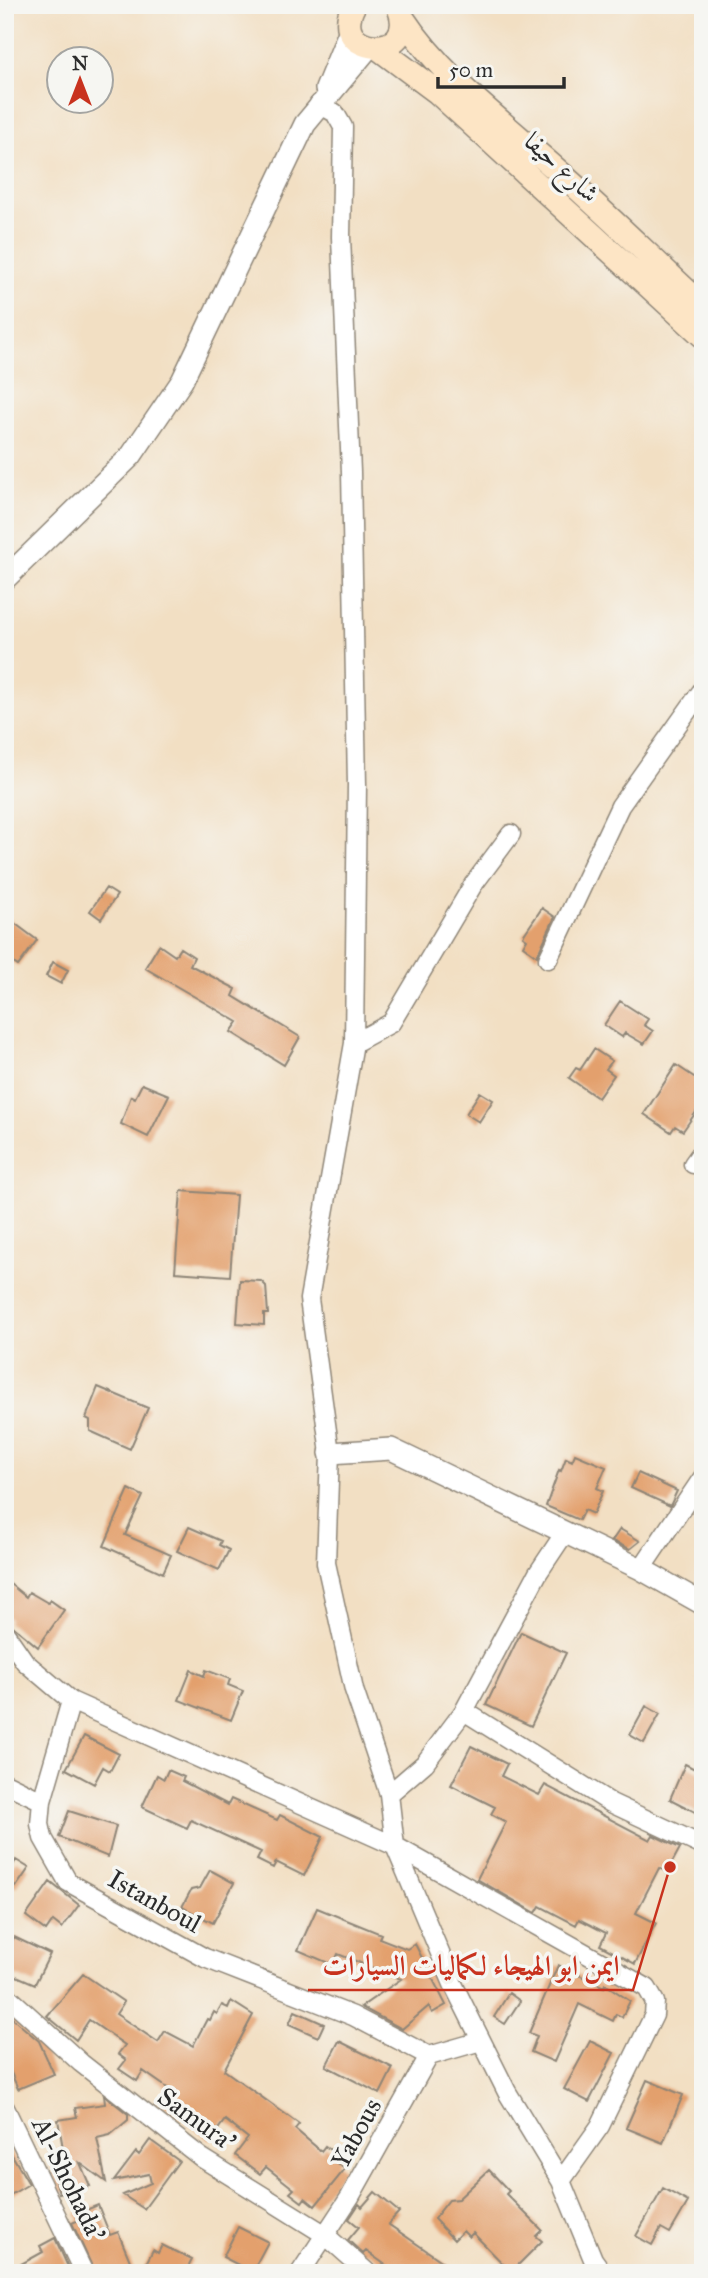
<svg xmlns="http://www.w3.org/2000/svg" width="708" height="2278" viewBox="0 0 708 2278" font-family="'IM FELL Great Primer',Amiri,serif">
	<rect width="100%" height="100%" fill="#f6f6f2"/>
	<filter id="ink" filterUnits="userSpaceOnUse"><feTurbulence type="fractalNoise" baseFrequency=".0143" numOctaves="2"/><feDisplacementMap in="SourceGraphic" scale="14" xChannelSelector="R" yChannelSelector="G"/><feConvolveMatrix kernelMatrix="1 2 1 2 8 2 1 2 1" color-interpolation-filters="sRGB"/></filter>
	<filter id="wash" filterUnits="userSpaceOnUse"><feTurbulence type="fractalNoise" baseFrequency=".00686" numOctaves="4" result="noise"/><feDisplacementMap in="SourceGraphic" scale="28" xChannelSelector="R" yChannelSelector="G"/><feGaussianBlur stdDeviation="1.57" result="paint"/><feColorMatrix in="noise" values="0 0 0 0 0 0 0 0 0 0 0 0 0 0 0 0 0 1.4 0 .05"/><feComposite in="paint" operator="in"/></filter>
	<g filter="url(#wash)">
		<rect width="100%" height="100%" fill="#f2dfc3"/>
		<g id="blocks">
			<path fill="#e3a06d" d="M106,888L117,895L101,919L90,911Z
				M542,908L555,917L537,956L523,946L527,939L523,936Z
				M5,916L37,940L18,966L5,957Z
				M159,945L175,956L180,948L194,957L190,965L236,989L233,996L300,1037L284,1065L231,1032L238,1022L145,968Z
				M53,962L68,970L61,984L46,976Z
				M620,1001L648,1019L644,1025L653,1031L644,1044L625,1033L622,1037L604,1025Z
				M594,1049L612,1061L606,1069L614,1075L598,1098L569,1078L576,1068L580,1070Z
				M676,1065L703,1083V1102L683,1131L675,1126L671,1132L644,1114Z
				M142,1084L169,1095L148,1137L121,1124L131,1096L135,1098Z
				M480,1092L493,1100L479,1122L466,1114Z
				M181,1191L236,1195L230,1276L175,1272Z
				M240,1280L261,1281L266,1286L268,1314H264V1325L237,1323Z
				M98,1387L148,1408L130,1449L90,1431V1420L86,1418Z
				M575,1454L606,1467L597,1488L603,1491L593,1514L584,1510L579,1520L546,1506L559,1470L561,1471L566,1458L572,1461Z
				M638,1473L677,1491L670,1506L631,1488Z
				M129,1489L143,1496L125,1535L171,1555L163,1573L104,1546Z
				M189,1527L221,1541L219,1545L229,1550L219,1570L177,1551Z
				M620,1529L640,1541L630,1549L612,1541Z
				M5,1580L26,1597L29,1592L48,1603L50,1600L64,1610L38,1647L8,1622L10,1619L5,1615Z
				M521,1632L566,1653L531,1726L486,1705Z
				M191,1670L204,1676L206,1670L230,1679L228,1685L243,1691L231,1720L179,1700Z
				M646,1706L660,1714L644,1743L630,1735Z
				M84,1736L119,1754L110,1771L103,1767L94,1784L66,1769Z
				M471,1746L507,1764L501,1776L539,1795L545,1785L650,1840L653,1835L680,1848L667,1872L659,1868L636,1913L656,1923L635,1964L600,1945L606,1933L579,1919L576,1925L540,1906L536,1913L477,1879L506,1822L491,1814L495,1807L451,1785Z
				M685,1764L703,1773V1816L670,1799Z
				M168,1770L184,1777L182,1781L228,1805L231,1799L277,1820L280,1815L323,1837L304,1876L276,1862L273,1868L257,1860L261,1852L191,1820L187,1828L142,1807L157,1775L164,1779Z
				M69,1811L116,1826L108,1857L59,1837Z
				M16,1860L29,1868L16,1887L5,1879Z
				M210,1870L234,1883L213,1923L182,1907L191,1890L200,1888Z
				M50,1882L79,1905L62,1928L53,1921L46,1931L26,1916Z
				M317,1908L381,1934L379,1938L407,1949L415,1944L446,2005L432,2013L429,2006L402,2029L361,2007L401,1979L338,1954L333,1965L298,1950Z
				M14,1937L50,1954L35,1984L5,1971V1955Z
				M558,1965L604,1987L605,1984L630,2001L622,2017L616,2014L613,2021L579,2004L554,2062L531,2052L537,2036L529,2033Z
				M83,1974L124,2002L116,2014L158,2042L165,2031L193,2046L207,2019L210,2020L214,2012L217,2014L222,2005L228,2008L231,2001L253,2015L224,2070L299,2124L295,2129L321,2151L325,2146L341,2158L337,2163L345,2169L315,2206L305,2198L302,2202L290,2193L294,2189L266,2167L260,2174L235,2155L248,2138L225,2120L210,2140L163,2105L173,2092L143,2071L137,2081L119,2069L126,2060L118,2054L125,2045L89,2020L76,2040L47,2016Z
				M509,1993L520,2001L505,2024L494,2017Z
				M295,2011L324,2024L318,2037L289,2024Z
				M5,2012L39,2041L54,2074L18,2089L5,2059Z
				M339,2041L393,2068L380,2094L326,2066Z
				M590,2041L614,2053L589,2102L564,2089Z
				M647,2080L683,2095L663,2143L626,2128Z
				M104,2095L128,2114V2120L110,2135L97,2138L106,2182L80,2163L90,2186L59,2193L48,2151L63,2148L58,2120L77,2117L75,2108L105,2104Z
				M150,2140L179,2161L144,2209L123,2195L151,2183L149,2174L114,2181L136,2152L139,2155Z
				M5,2143L29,2184L5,2198Z
				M489,2170L509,2191L506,2194L542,2230L536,2236L542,2241L511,2272L473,2233L469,2237L463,2231L454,2240L434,2219L449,2200L458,2199Z
				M663,2188L688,2202L670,2233L661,2228L652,2245L636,2236Z
				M375,2192L399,2212L388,2224L459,2273H397L366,2251L363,2254L348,2240L359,2227L349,2219L359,2204L362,2207Z
				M98,2205L110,2235L118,2232L135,2273H95L72,2223L79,2220L76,2214Z
				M238,2227L268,2242L252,2272L223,2257Z
				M55,2238L68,2267L56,2273H5L43,2252L40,2246Z
				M162,2245L192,2260L185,2273H141L153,2250L158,2253Z"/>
		</g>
	</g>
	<g filter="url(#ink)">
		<use href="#blocks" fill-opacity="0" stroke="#8e8577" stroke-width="2"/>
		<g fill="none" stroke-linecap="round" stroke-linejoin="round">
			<defs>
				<path id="minor" d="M319,104L335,113L343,127L341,237L351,472L357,785L354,1043L309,1299L330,1453L326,1563L354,1690L389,1794L395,1846L453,1984L507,2092L561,2181L593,2259L603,2273
					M548,959L620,806L703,689
					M354,1043L391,1023L473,885L511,834
					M693,1164L703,1150
					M641,1569L703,1477
					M5,1633L25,1662L71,1701L42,1801L40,1824L43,1838L68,1882L205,1958L353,2016L429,2056L481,2041
					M71,1701L395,1846L647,1988L655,2002L654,2015L600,2126L561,2181
					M464,1711L538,1573L564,1534
					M5,1783L42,1801
					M389,1794L425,1763L464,1711L611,1803L703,1846
					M5,1994L81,2063L202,2158L324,2234L368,2273
					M5,2108L84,2273
					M300,2273L350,2197L429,2056"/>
				<path id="tertiary" d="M326,89L350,30
					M5,579L131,456L182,381L305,124L369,47
					M330,1453L391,1449L641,1569L703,1604"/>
				<path id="secondary" d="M354,5C326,57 421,62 399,8
					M402,17C443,79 503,122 558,171C607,214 654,261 703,306
					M378,48L437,92L703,336"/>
			</defs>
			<use href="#minor" stroke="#8e8577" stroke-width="21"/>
			<use href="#tertiary" stroke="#8e8577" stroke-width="24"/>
			<use href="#secondary" stroke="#8e8577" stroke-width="26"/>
			<path stroke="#8e8577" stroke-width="2.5" stroke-dasharray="5 5" stroke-linecap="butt" d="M421,9L431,5"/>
			<use href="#minor" stroke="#fff" stroke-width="18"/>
			<use href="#tertiary" stroke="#fff" stroke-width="21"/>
			<use href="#secondary" stroke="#fde5c5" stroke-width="23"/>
		</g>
	</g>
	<g text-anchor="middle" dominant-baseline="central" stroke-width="7" stroke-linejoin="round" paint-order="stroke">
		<g font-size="26" fill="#2b2b2b" stroke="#f6f6f2">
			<text transform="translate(562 167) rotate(42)">شارع حيفا</text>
			<text transform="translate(155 1901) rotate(29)">Istanboul</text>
			<text transform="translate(197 2119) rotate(36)">Samura'</text>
			<text transform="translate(356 2133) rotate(-61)">Yabous</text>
			<text transform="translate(69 2179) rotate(64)">Al-Shohada'</text>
		</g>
	</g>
	<path fill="none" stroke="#c8321e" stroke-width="2.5" d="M670 1867L633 1990H308"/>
	<circle fill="#c8321e" stroke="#f6f6f2" stroke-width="2.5" cx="670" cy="1867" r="7"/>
	<g font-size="28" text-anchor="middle" font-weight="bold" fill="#c8321e" stroke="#f6f6f2" stroke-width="7" stroke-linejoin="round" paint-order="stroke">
		<text x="471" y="1975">ايمن ابو الهيجاء لكماليات السيارات</text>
	</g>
	<rect width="708" height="2278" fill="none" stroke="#f6f6f2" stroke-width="28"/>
	<g transform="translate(80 80)"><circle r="33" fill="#f6f6f2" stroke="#a5a5a2" stroke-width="2"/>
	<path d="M0-5L12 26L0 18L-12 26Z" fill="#c8321e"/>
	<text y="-10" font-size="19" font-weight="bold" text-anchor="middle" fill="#2b2b2b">N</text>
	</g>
	<path d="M438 77v10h126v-10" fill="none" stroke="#2b2b2b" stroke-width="3.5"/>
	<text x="449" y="77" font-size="21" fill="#2b2b2b" stroke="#f6f6f2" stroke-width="5" paint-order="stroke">50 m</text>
</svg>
